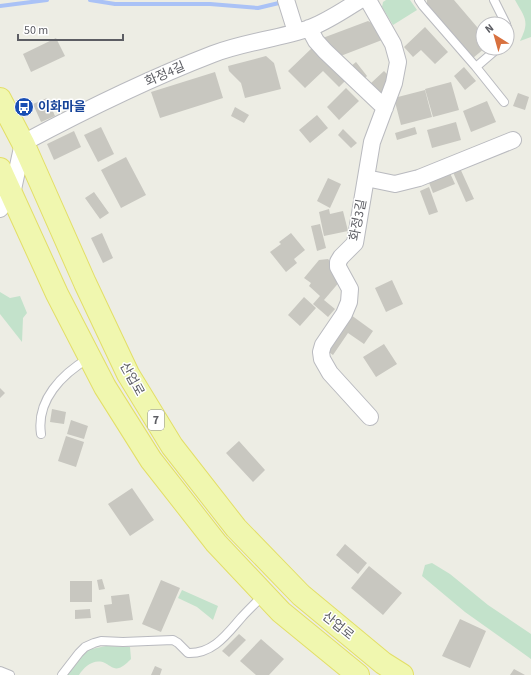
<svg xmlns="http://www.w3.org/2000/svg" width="531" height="675" viewBox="0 0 531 675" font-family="'Source Sans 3','Noto Sans KR',sans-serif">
	<rect width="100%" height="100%" fill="#edede4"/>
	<path fill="#c3e2cb" d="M386,0H410L417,10L393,25L382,7L383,2Z
		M515,0H531V37L520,41C530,21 525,18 515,0Z
		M0,292L10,298L20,296L27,313L23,318L22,342L0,314Z
		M432,563L450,574L488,605L531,634V659L465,612L422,576L425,565Z
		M182,590L218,606L213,620L197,607L178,598Z
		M106,646L130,647L131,659C128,662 123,667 119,668C114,670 109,665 105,663C94,658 84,667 79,675H65L87,650Z"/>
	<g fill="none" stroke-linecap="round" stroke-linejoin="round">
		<path stroke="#aac2f6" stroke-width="4" d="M90,0L115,4H210L258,8L283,2
			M0,6L47,0"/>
	</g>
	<path fill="#c8c7c0" d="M427,0H454L483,34V48H485L473,58L427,5Z
		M368,21L376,25L382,40L338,57L320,39Z
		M425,27L448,52L435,64L421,50L413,57L404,47Z
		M56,38L65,56L31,72L23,54Z
		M313,47L346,80L339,87L323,71L305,88L288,71Z
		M266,56L274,63L281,89L245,98L241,83L229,71L228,66Z
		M356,62L367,76L362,81L350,67Z
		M464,67L476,81L465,90L454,76Z
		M384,71L389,76L381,97L370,84Z
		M215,72L223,98L160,118L151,92Z
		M451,82L459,110L433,117L425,89Z
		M346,88L359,101L339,120L327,107Z
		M425,90L432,117L401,125L394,98Z
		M518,93L529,97L525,110L513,106Z
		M47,98L55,116L41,122L33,104Z
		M487,101L496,122L471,132L463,111Z
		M235,107L249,115L244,123L231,116Z
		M317,115L328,128L310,143L299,130Z
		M456,122L461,140L432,148L427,130Z
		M101,127L114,154L98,162L84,135Z
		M415,127L417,134L397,140L395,133Z
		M343,129L357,143L351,148L338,135Z
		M74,131L81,147L54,160L47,144Z
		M126,157L146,195L121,208L101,170Z
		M459,166L474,199L466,202L452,170Z
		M449,171L455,184L433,193L428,180Z
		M328,178L341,184L330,208L317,201Z
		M429,187L438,212L429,215L420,191Z
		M94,192L109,213L100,219L85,198Z
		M329,209L330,214L343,211L348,231L324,236L319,212Z
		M320,224L326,248L317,251L311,226Z
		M102,233L113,258L103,263L91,238Z
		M291,233L305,250L294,259L297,263L286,272L270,252L281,244L279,242Z
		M328,259L333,264L341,280L324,300L335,309L328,317L313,304L320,296L309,286L311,283L304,278L319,260Z
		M392,280L403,304L386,312L375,288Z
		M304,297L316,308L300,326L288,315Z
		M351,315L373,331L364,344L348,333L333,355L326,350Z
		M384,344L397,364L376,377L363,357Z
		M0,388L5,393L0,398Z
		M52,409L66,412L64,424L50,422Z
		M71,420L88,426L84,439L67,434Z
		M66,436L84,442L76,467L58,461Z
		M239,441L265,470L253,482L226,453Z
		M132,488L154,520L130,536L108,504Z
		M345,544L367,563L358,574L336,555Z
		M369,566L402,593L383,615L351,588Z
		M102,579L105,589L99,590L97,580Z
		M161,580L180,588L161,632L142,624Z
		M70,581H92V602H70Z
		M129,594L133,620L107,623L104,605L112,604L111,596Z
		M90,609L91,618L75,619V610Z
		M460,619L486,631L470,668L442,656Z
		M239,634L246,640L229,657L222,651Z
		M261,639L284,659L269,675H256L240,661Z
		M155,666L162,669L160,675H151Z
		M514,669L525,675H510Z"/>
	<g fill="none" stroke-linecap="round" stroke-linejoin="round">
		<defs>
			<path id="lane" d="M419,0L423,6L476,67L504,102
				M494,0L506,24
				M507,27V37
				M476,67L498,48
				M41,434C36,400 62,374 89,358
				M0,671L10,675
				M62,675L79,653L85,647L94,643L101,641L123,642L173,640L178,643L188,653C213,654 227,634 241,618C248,610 256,603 263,595"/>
			<path id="street" d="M286,0L296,32
				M368,0L393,44L398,62L394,83L372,142L355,243L341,257L338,262V267L350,289L349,302L344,314L323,345L321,352L322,359L330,373L370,417
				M309,28L316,41L325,51L385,108
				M366,178L395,184L419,178L513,140
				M0,209L12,194L23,143C85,110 148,79 213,54C244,42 278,39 310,28C328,21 344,10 360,0"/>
			<path id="primary" d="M0,99L23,143L85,283L128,374L172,446L236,528L301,595L383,663L402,675
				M0,169L57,294L105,387L151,460L216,543L281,612L358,675"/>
		</defs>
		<use href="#lane" stroke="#b9babf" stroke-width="10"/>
		<use href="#street" stroke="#b9babf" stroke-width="18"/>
		<use href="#primary" stroke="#e3df67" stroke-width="24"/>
		<use href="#lane" stroke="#fff" stroke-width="8"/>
		<use href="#street" stroke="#fff" stroke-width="16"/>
		<use href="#primary" stroke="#f0f7af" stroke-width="22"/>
	</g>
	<defs>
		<symbol id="bus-disc" viewBox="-11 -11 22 22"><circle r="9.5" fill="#1a4fb4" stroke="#fff"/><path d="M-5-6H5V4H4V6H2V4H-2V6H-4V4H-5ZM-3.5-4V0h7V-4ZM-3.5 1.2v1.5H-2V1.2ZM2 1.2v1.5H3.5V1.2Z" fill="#fff"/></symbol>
	</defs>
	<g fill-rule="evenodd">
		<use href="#bus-disc" x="13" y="96" width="22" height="22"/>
	</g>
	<g text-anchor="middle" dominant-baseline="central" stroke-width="3" stroke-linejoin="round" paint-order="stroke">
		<rect fill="#fff" stroke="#8d8e92" stroke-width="1" x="148" y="410" width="16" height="20" rx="3"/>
		<g font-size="12" font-weight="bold" fill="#5c5d63">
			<text x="156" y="420">7</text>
		</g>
		<g font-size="13" fill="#5c5d63" stroke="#fff">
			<text transform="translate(165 74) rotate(-24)">화정4길</text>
			<text transform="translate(358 220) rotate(-79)">화정3길</text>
			<text transform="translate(132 379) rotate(61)">산업로</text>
			<text transform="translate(338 626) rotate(39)">산업로</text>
		</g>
		<g font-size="13" font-weight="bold" fill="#164399" stroke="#fff" text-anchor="start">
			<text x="38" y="107">이화마을</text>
		</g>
	</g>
	<g transform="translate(495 36) rotate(323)"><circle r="19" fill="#ffffff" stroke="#bebec1"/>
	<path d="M0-3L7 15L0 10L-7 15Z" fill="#d8713f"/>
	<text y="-6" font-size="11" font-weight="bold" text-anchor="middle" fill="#5c5d63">N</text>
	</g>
	<path d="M18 34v6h105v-6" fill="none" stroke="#5c5d63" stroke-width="2"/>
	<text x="24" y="34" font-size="12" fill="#5c5d63" stroke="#ffffff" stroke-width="3" paint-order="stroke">50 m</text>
</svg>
